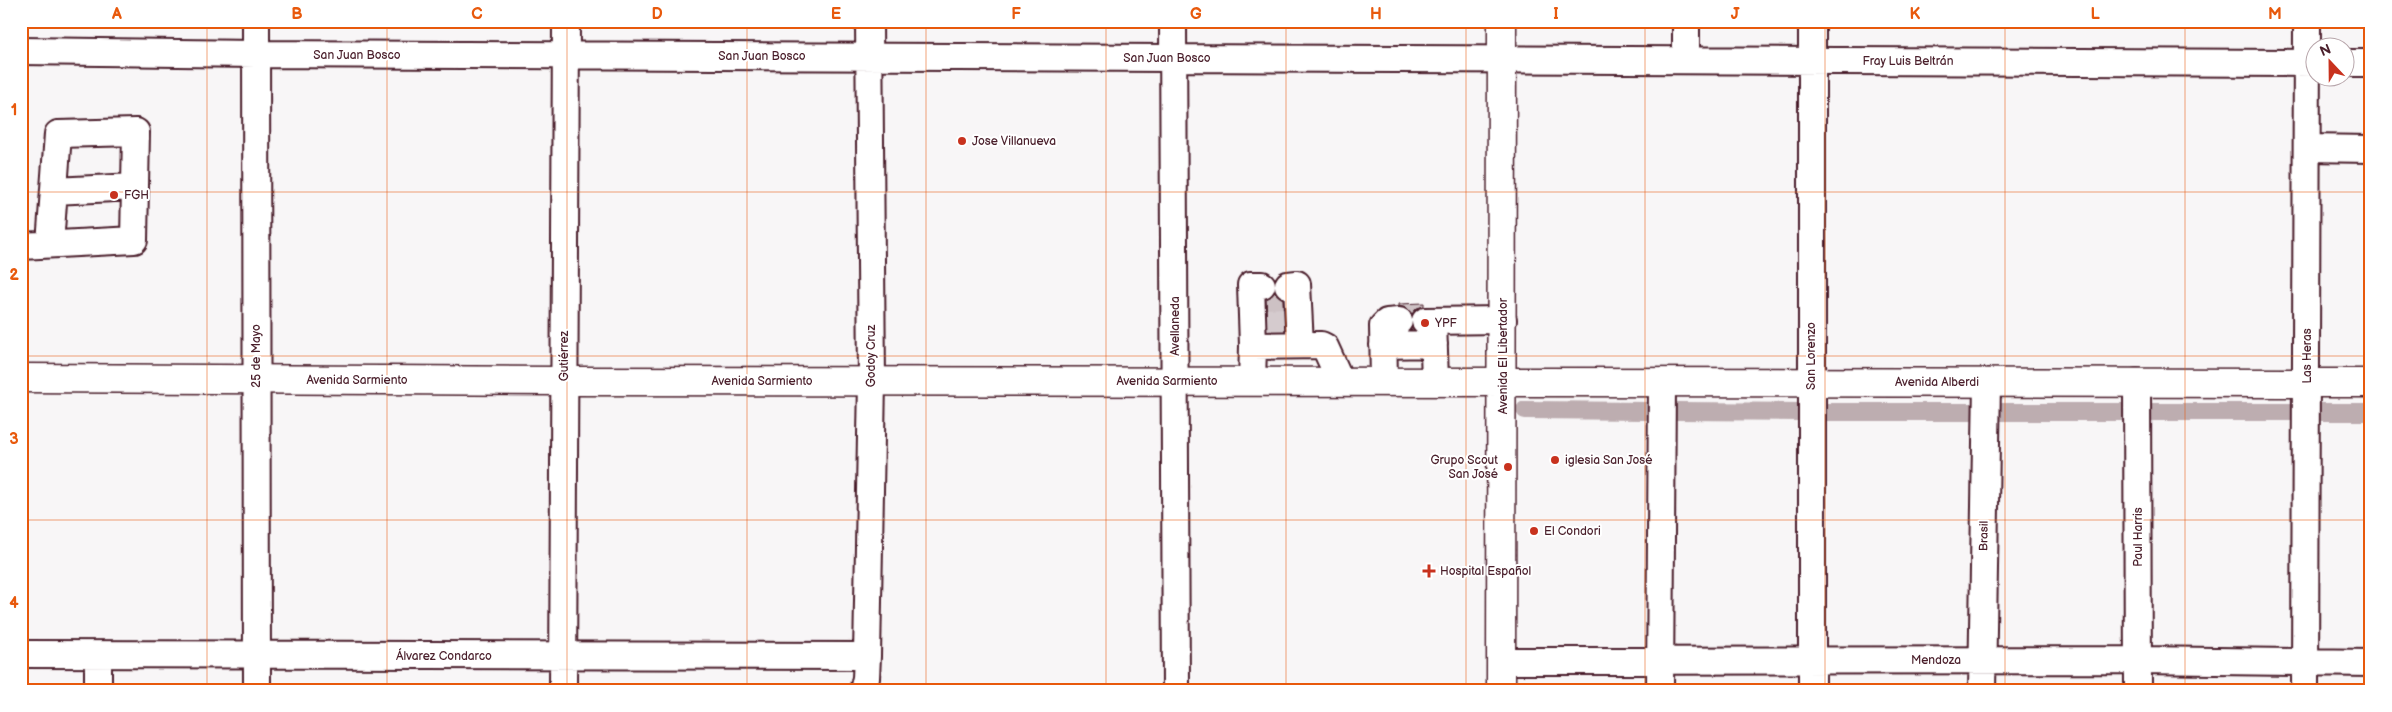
<svg xmlns="http://www.w3.org/2000/svg" width="2392" height="712" viewBox="0 0 2392 712" font-family="'Balsamiq Sans',sans-serif">
	<rect width="100%" height="100%" fill="#f8f6f7"/>
	<filter id="ink" filterUnits="userSpaceOnUse"><feTurbulence type="fractalNoise" baseFrequency=".02" numOctaves="2"/><feDisplacementMap in="SourceGraphic" scale="10" xChannelSelector="R" yChannelSelector="G"/><feConvolveMatrix kernelMatrix="1 2 1 2 8 2 1 2 1" color-interpolation-filters="sRGB"/></filter>
	<g filter="url(#ink)">
		<g fill="none" stroke-linecap="round" stroke-linejoin="round">
			<path stroke="#bdadb0" stroke-width="18" d="M1525,410L1648,411
				M1676,411L1802,412
				M1821,412H1977
				M1996,412H2128
				M2147,412H2297
				M2316,412H2371"/>
		</g>
		<path fill="#cdc1c4" stroke="#4a1f2b" d="M1275,292L1283,299L1284,331H1268L1266,299Z
			M1424,303V306L1417,308L1412,314L1406,308L1399,306V304Z"/>
		<g fill="none" stroke-linecap="round" stroke-linejoin="round">
			<path stroke="#d5cbce" stroke-width="26" stroke-dasharray="26 13" stroke-linecap="butt" d="M1264,322L1289,321"/>
			<defs>
				<path id="minor" d="M256,21L257,691
					M1173,21L1176,691
					M1812,21V691
					M21,51L256,54L2314,63
					M1686,60V21
					M2344,63H2371
					M2307,148L2371,149
					M54,191L135,187
					M21,246L134,240L136,132L58,134L50,244
					M1288,285L1297,284L1300,345
					M1425,321L1503,320
					M1433,321L1435,381
					M1383,345L1434,344
					M1253,346L1321,345L1325,347L1340,380
					M1384,381L1383,326L1387,322L1399,321
					M1252,382L1253,346L1251,285H1262
					M2137,382L2138,691
					M21,654L867,656
					M1501,661L2138,660L2371,663
					M98,691V655
					M563,691L566,21
					M863,691L866,678L867,656L872,381L869,21
					M1660,691L1662,383
					M1982,691L1987,382
					M2305,691L2307,21"/>
				<path id="major" d="M21,378L564,381L2371,383
					M1501,691L1502,21"/>
			</defs>
			<use href="#minor" stroke="#4a1f2b" stroke-width="30"/>
			<use href="#major" stroke="#4a1f2b" stroke-width="31"/>
			<use href="#minor" stroke="#fff" stroke-width="26"/>
			<use href="#major" stroke="#fff" stroke-width="28"/>
		</g>
	</g>
	<path fill="none" stroke="#e8590c" stroke-width="1" stroke-opacity="0.55" d="M207,21V691M387,21V691M567,21V691M747,21V691M926,21V691M1106,21V691M1286,21V691M1466,21V691M1645,21V691M1825,21V691M2005,21V691M2185,21V691M21,192H2371M21,356H2371M21,520H2371"/>
	<g fill="#c8321e" stroke="#fff" stroke-width="2">
		<circle cx="962" cy="141" r="5"/>
		<circle cx="114" cy="195" r="5"/>
		<circle cx="1425" cy="323" r="5"/>
		<circle cx="1555" cy="460" r="5"/>
		<circle cx="1508" cy="467" r="5"/>
		<circle cx="1534" cy="531" r="5"/>
		<path d="M1426.5 563.5h5v5h5v5h-5v5h-5v-5h-5v-5h5z"/>
	</g>
	<g text-anchor="middle" dominant-baseline="central" stroke-width="4" stroke-linejoin="round" paint-order="stroke">
		<g font-size="12" fill="#4a1f2b" stroke="#fff">
			<text x="357" y="55">San Juan Bosco</text>
			<text x="762" y="56">San Juan Bosco</text>
			<text x="1167" y="58">San Juan Bosco</text>
			<text x="1908" y="61">Fray Luis Beltrán</text>
			<text transform="translate(1175 326) rotate(-90)">Avellaneda</text>
			<text transform="translate(256 356) rotate(-90)">25 de Mayo</text>
			<text transform="translate(564 356) rotate(-90)">Gutiérrez</text>
			<text transform="translate(871 356) rotate(-90)">Godoy Cruz</text>
			<text transform="translate(1503 356) rotate(-90)">Avenida El Libertador</text>
			<text transform="translate(1811 356) rotate(-90)">San Lorenzo</text>
			<text transform="translate(2307 356) rotate(-90)">Las Heras</text>
			<text x="357" y="380">Avenida Sarmiento</text>
			<text x="762" y="381">Avenida Sarmiento</text>
			<text x="1167" y="381">Avenida Sarmiento</text>
			<text x="1937" y="382">Avenida Alberdi</text>
			<text transform="translate(1984 536) rotate(-89)">Brasil</text>
			<text transform="translate(2138 537) rotate(-90)">Paul Harris</text>
			<text x="444" y="656">Álvarez Condarco</text>
			<text x="1936" y="660">Mendoza</text>
		</g>
		<g font-size="12" fill="#4a1f2b" stroke="#fff" text-anchor="start">
			<text x="972" y="141">Jose Villanueva</text>
			<text x="124" y="195">FGH</text>
			<text x="1435" y="323">YPF</text>
			<text x="1498" y="460" text-anchor="end">Grupo Scout<tspan x="1498" dy="14">San José</tspan></text>
			<text x="1565" y="460">iglesia San José</text>
			<text x="1544" y="531">El Condori</text>
			<text x="1440" y="571">Hospital Español</text>
		</g>
	</g>
	<rect width="2392" height="712" fill="none" stroke="#fff" stroke-width="55"/>
	<g transform="translate(2330 62) rotate(338)"><circle r="24" fill="#ffffff" stroke="#b7a5aa"/>
	<path d="M0-4L9 19L0 12L-9 19Z" fill="#c8321e"/>
	<text y="-8" font-size="14" font-weight="bold" text-anchor="middle" fill="#4a1f2b">N</text>
	</g>
	<rect x="28" y="28" width="2336" height="656" fill="none" stroke="#e8590c" stroke-width="2"/>
	<g font-size="16" text-anchor="middle" font-weight="bold" fill="#e8590c">
		<text x="117" y="19">A</text>
		<text x="297" y="19">B</text>
		<text x="477" y="19">C</text>
		<text x="657" y="19">D</text>
		<text x="836" y="19">E</text>
		<text x="1016" y="19">F</text>
		<text x="1196" y="19">G</text>
		<text x="1376" y="19">H</text>
		<text x="1556" y="19">I</text>
		<text x="1735" y="19">J</text>
		<text x="1915" y="19">K</text>
		<text x="2095" y="19">L</text>
		<text x="2275" y="19">M</text>
		<text x="14" y="115">1</text>
		<text x="14" y="280">2</text>
		<text x="14" y="444">3</text>
		<text x="14" y="608">4</text>
	</g>
</svg>
